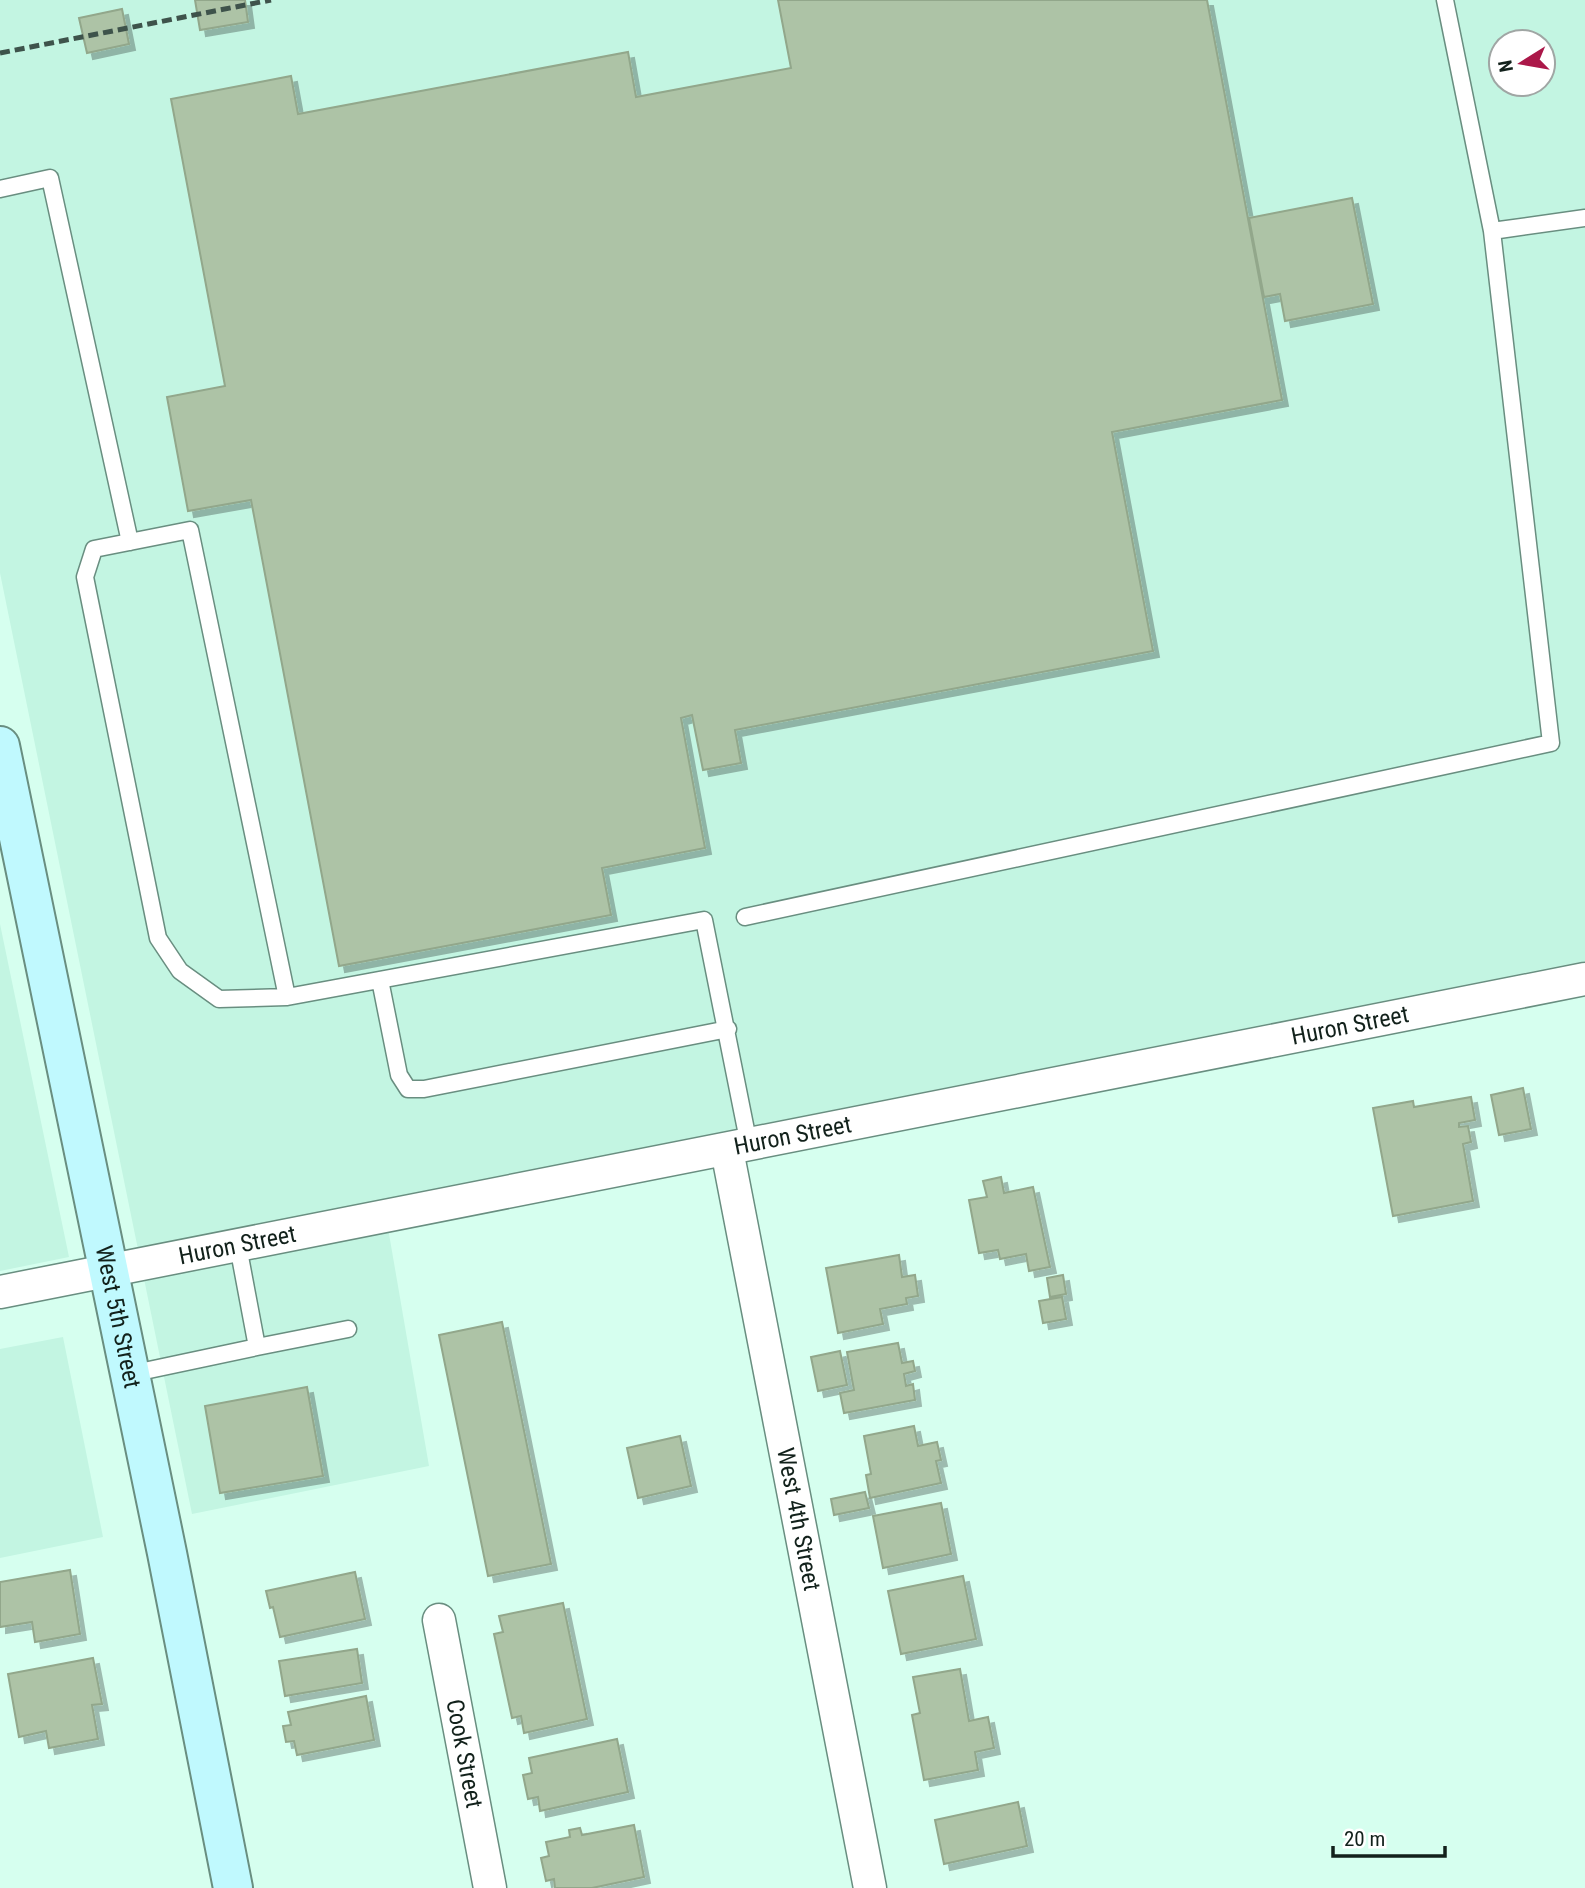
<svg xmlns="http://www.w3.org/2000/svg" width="1585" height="1888" viewBox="0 0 1585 1888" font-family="'Roboto Condensed',sans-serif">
	<defs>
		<filter id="shadow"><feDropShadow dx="6" dy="6" stdDeviation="0" flood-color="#0004"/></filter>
	</defs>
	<rect width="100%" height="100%" fill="#d6ffef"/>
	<path fill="#c3f5e2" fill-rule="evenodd" d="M0,0H1585V961L383,1199L429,1466L192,1514L0,573ZM1501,42H1543V84H1501Z
		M0,924L69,1257L0,1271Z
		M63,1337L103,1537L0,1558V1349Z"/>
	<path fill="#adc3a6" stroke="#92a78b" stroke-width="2" filter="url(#shadow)" d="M195,0H245L248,22L200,30Z
		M778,0H1207L1282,400L1112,432L1153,651L735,730L741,763L703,770L692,715L681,718L705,848L602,868L611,915L339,966L251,500L188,511L167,397L225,386L171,99L291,76L298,114L628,52L636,97L791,68Z
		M122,9L129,44L87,53L79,18Z
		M1352,198L1373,304L1285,321L1280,294L1264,297L1249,218Z
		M1523,1088L1531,1129L1499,1135L1491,1095Z
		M1471,1097L1475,1120L1459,1123V1127L1468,1126L1471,1142L1463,1144L1473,1201L1393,1216L1373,1108L1413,1101L1414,1107Z
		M1001,1177L1004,1193L1033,1187L1050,1267L1029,1271L1026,1254L1000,1259L998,1250L979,1253L969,1200L987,1197L983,1181Z
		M899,1255L902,1277L915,1275L918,1296L906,1298L907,1304L880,1309L883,1324L838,1333L826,1268Z
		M1063,1275L1066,1294L1050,1297L1047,1278Z
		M1062,1297L1066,1319L1043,1323L1039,1301Z
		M502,1322L551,1564L488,1576L439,1335Z
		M898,1343L902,1363L913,1361L915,1371L904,1374L906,1386L913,1384L915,1400L844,1413L840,1393L854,1390L847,1352Z
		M840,1351L847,1385L818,1391L811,1357Z
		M307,1387L323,1476L220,1493L205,1406Z
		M914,1426L918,1446L937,1442L941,1460L936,1461L941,1483L870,1498L866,1475L871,1474L864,1436Z
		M680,1436L691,1486L638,1498L627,1448Z
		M865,1492L869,1508L834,1515L831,1499Z
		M941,1503L951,1554L883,1568L873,1516Z
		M70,1570L80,1634L35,1642L32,1622L0,1627V1582Z
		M355,1572L365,1619L280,1637L273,1607L270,1608L266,1591Z
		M963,1576L976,1639L901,1654L888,1591Z
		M563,1603L587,1719L524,1733L521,1716L512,1718L494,1634L503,1632L499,1616Z
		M357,1649L362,1683L285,1696L279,1661Z
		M93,1658L102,1704L92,1705L98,1739L49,1748L46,1731L19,1737L8,1674Z
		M960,1669L969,1721L988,1717L994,1748L975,1752L978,1770L924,1780L912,1715L920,1713L913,1677Z
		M366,1696L374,1740L297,1755L294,1741L286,1742L283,1726L291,1725L288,1712Z
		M617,1739L628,1792L540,1811L538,1797L528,1799L523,1775L532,1773L529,1758Z
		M1018,1802L1027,1846L944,1864L935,1820Z
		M634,1825L644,1877L592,1888H555L554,1879L546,1881L541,1858L549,1856L546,1842L570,1837L569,1830L580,1828L582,1835Z"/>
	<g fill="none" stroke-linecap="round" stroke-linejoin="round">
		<defs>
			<path id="lane" d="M1445,0L1492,231L1585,218
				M0,189L50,178L130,542
				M745,917L1551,743L1492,231
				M380,980L399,1075L408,1089H424L728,1029
				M287,997L190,530L94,549L85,577L158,938L180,971L219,999L287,997L704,920L749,1145
				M257,1347L348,1329
				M130,1374L257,1347L238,1246"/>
			<g id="street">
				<path id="s1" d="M727,1150L870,1888"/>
				<path id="s2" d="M0,1292L1585,979"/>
				<path id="s3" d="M439,1620L490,1888"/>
			</g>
			<g id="secondary">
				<path id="s4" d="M0,746L167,1553L233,1888"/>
			</g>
		</defs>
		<use href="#lane" stroke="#698e80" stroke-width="19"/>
		<use href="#street" stroke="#698e80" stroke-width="35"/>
		<use href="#secondary" stroke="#698e80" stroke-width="42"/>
		<use href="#lane" stroke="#fff" stroke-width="16"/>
		<use href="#street" stroke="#fff" stroke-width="32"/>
		<use href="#secondary" stroke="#c0f9fe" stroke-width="38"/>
		<path stroke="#3e534b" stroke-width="5" stroke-dasharray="10 5" stroke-linecap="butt" d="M0,53L271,0"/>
	</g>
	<g text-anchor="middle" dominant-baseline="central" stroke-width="5" stroke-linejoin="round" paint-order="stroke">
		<g font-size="24" fill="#12211b" stroke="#fff">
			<text stroke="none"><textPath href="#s2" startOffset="1376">Huron Street</textPath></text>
			<text stroke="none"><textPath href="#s2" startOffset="808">Huron Street</textPath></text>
			<text stroke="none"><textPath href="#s2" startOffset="242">Huron Street</textPath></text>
			<text stroke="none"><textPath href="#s4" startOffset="583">West 5th Street</textPath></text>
			<text stroke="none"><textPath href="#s1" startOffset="376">West 4th Street</textPath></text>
			<text stroke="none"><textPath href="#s3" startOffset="136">Cook Street</textPath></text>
		</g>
	</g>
	<g transform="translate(1522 63) rotate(259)"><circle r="33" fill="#ffffff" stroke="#a0a6a4" stroke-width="2"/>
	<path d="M0-5L12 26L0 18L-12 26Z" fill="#ab1849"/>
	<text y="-10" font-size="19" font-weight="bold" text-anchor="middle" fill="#12211b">N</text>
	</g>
	<path d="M1333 1846v10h112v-10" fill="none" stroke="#12211b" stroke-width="3.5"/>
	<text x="1344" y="1846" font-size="21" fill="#12211b" stroke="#ffffff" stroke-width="5" paint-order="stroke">20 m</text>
</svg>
